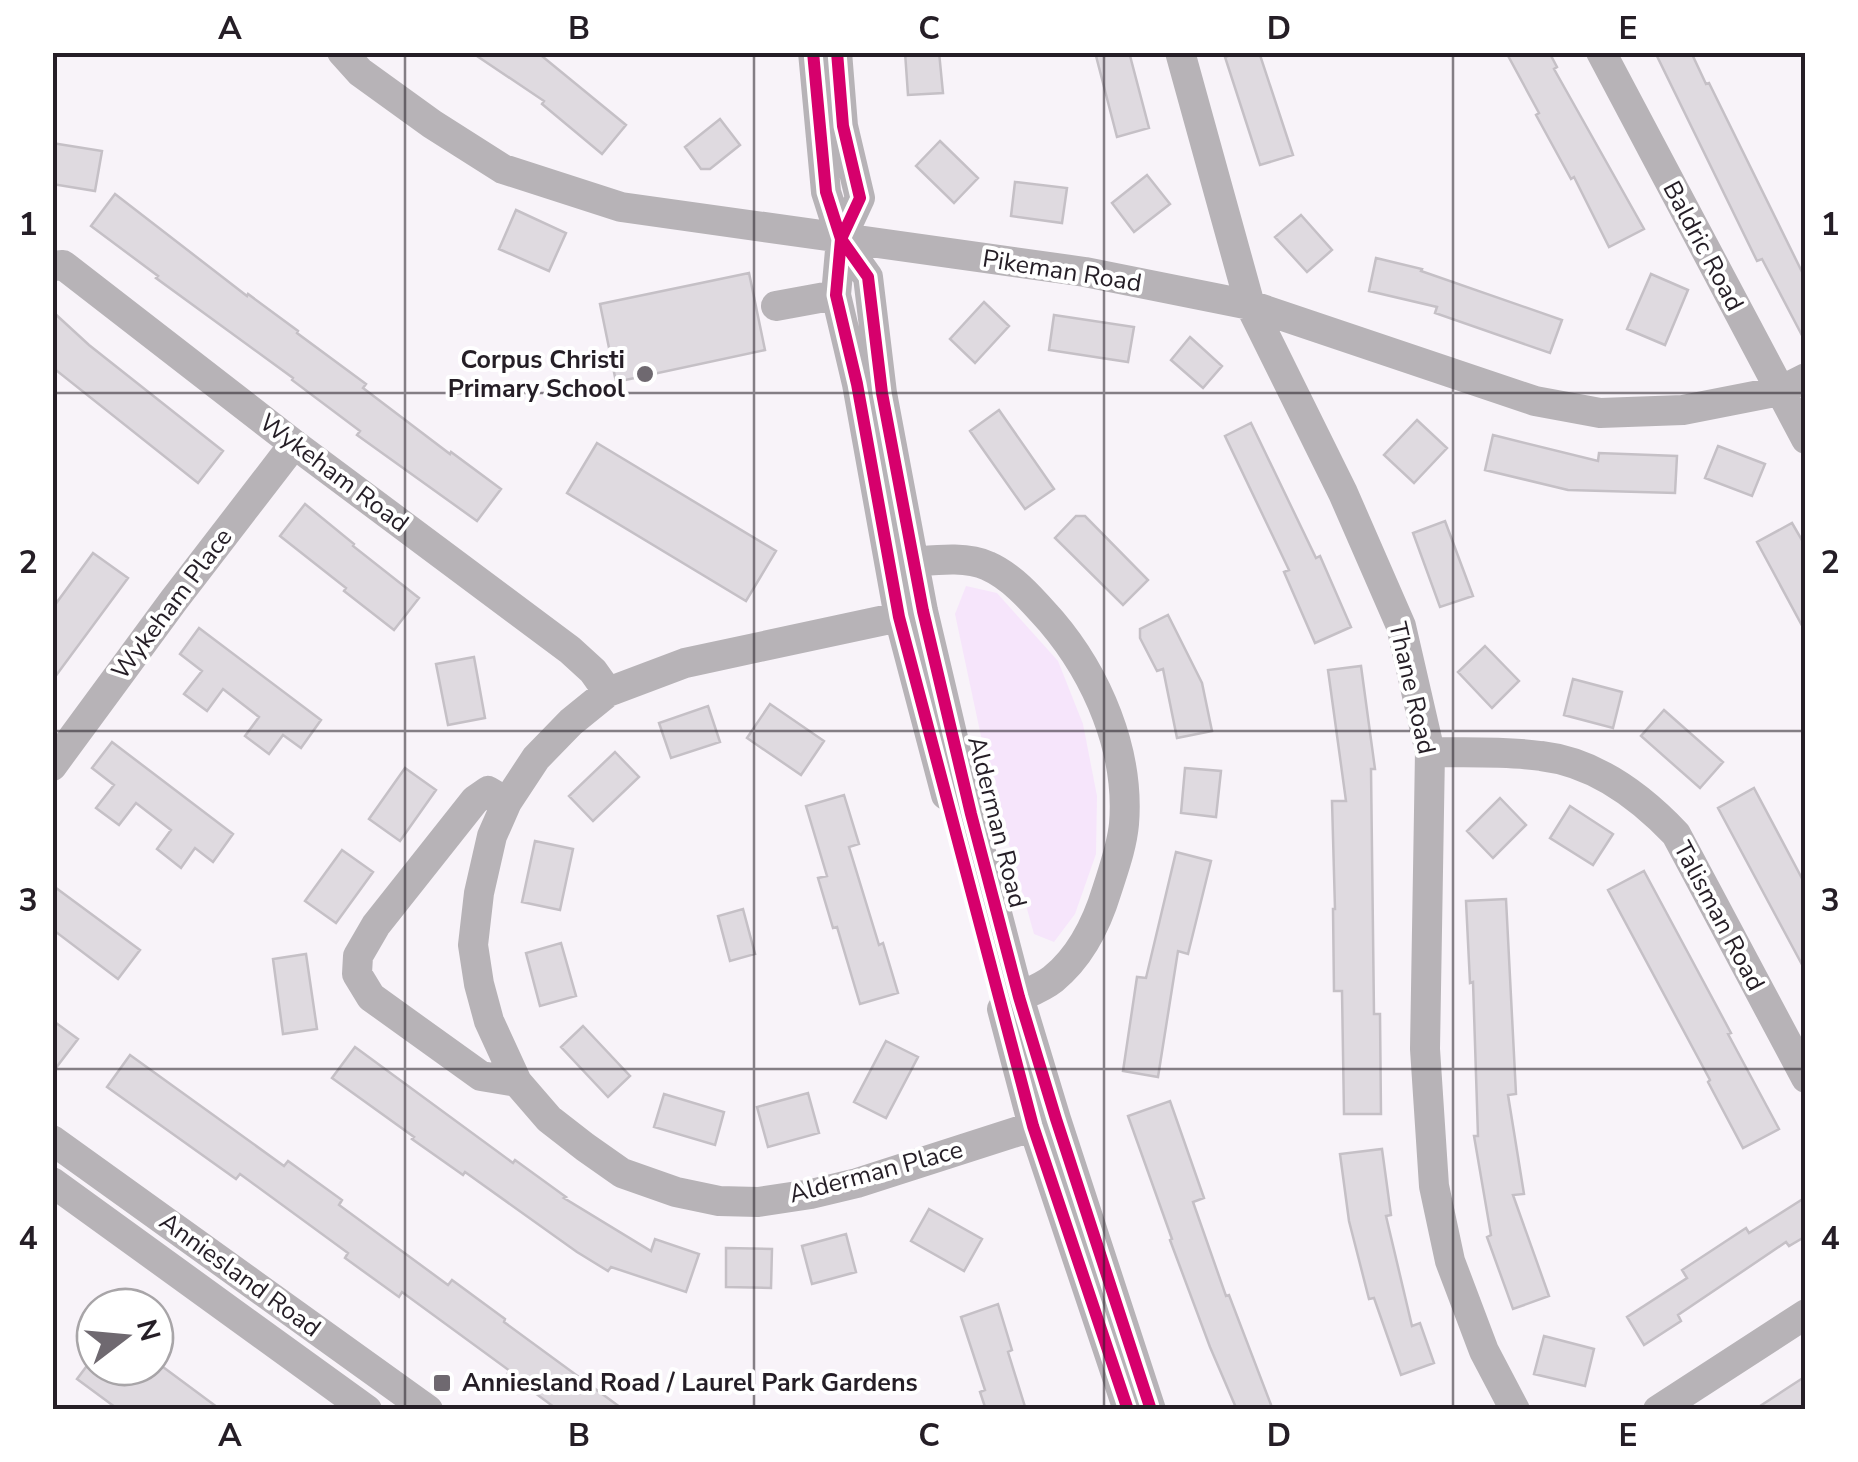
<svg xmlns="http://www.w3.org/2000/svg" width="1858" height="1462" viewBox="0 0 1858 1462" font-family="'Nunito Sans',sans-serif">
	<rect width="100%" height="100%" fill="#f8f3f9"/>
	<path fill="#f6e5fb" d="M966,586L997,593L1058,661L1083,724L1097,796L1096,854L1075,914L1054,942L1034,934L988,769L955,614Z"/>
	<path fill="#dfdae0" stroke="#c5c0c6" stroke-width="2.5" d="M471,52H537L626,125L602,154L542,104L544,101Z
		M905,52H939L943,93L908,95Z
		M1095,52H1129L1149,128L1117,137Z
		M1239,52H1259L1293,155L1260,165L1225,57Z
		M1506,52H1549L1557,67L1554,69L1644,229L1609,247L1574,177L1571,179L1536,115L1539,113Z
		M1655,52H1691L1706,84L1709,83L1806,280V343L1762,259L1757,261Z
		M720,119L740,145L710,169H701L685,147Z
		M940,141L978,178L954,203L916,166Z
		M52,143L102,151L95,191L52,184Z
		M1147,175L1170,204L1134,232L1112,203Z
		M1015,182L1067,188L1062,223L1011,216Z
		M115,194L247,296L248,294L298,331L297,333L366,384L363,388L450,454L451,452L501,489L477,521L357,435L360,431L292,380L293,378L156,278L158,276L91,226Z
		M516,210L566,233L549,271L499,249Z
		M1301,215L1332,250L1307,272L1275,237Z
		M1376,258L1422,269L1421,271L1562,320L1550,353L1435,313L1437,307L1369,291Z
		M749,273L765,350L616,382L600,304Z
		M1651,274L1688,290L1665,345L1627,329Z
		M984,302L1009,326L975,363L950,339Z
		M52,311L89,345L223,451L198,483L52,367Z
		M1054,315L1134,327L1128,362L1049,350Z
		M1190,337L1222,366L1203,388L1171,360Z
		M999,410L1054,489L1025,509L970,431Z
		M1417,420L1447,448L1414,483L1384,455Z
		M1251,423L1316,558L1320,556L1351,627L1315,643L1284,572L1289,570L1225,436Z
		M1493,435L1598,461L1599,453L1677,456L1675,493L1568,490L1485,470Z
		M597,443L776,551L746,601L567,493Z
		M1718,446L1765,464L1752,496L1705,478Z
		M305,504L354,544L353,546L419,598L394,630L344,591L346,588L280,536Z
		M1076,516H1085L1148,580L1123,605L1055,538Z
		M1445,521L1473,596L1440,607L1413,533Z
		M1792,523L1806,547V633L1757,542Z
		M93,553L128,578L52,681V609Z
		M1168,615L1202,683L1212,731L1177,738L1163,669L1157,671L1140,638V629Z
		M199,628L321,720L301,748L283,735L269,754L245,736L259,717L223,689L207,711L184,694L202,671L180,654Z
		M1485,646L1519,681L1492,708L1458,672Z
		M474,657L485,718L448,725L436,664Z
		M1361,666L1375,769H1371L1374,1014H1380L1381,1114H1344L1342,991H1334L1333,909H1335L1332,801H1346L1328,670Z
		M1573,679L1622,692L1613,728L1564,715Z
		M770,704L824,741L801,775L747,738Z
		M708,706L720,742L671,758L659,723Z
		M1664,710L1723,762L1700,788L1641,736Z
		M112,742L233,834L213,862L195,848L181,868L157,849L171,830L136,803L119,825L96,808L114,785L92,768Z
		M615,752L639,777L593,821L569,796Z
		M405,768L436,790L400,841L369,819Z
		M1185,768L1221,771L1216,817L1181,813Z
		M1754,788L1806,886V972L1718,808Z
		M844,795L859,844L849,847L879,945L883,943L898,993L860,1004L837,927L833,928L818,878L827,876L806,806Z
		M1500,798L1526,825L1493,858L1467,831Z
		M1570,806L1613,834L1593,865L1550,838Z
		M535,841L573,849L560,910L522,902Z
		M342,850L373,872L336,923L305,901Z
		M1176,852L1211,861L1188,954L1178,951L1158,1077L1123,1071L1137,977L1146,978Z
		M1644,871L1731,1033L1728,1034L1779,1129L1743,1148L1708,1082L1710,1080L1608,890Z
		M52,885L140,950L118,979L52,929Z
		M1506,899L1516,1094L1508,1095L1524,1194L1513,1195L1549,1296L1513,1309L1487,1237L1491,1235L1474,1136H1478L1473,982L1470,983L1466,901Z
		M743,909L755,954L730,961L718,916Z
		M561,943L576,996L540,1006L526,953Z
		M306,954L317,1029L283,1034L273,959Z
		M52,1020L78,1039L52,1073Z
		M583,1026L630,1076L608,1097L561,1047Z
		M886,1041L918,1057L886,1118L854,1102Z
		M355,1047L513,1163L515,1160L566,1197L564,1198L651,1251L655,1239L699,1254L686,1292L611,1267L608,1271L577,1252L465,1172L463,1175L412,1139L414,1137L332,1078Z
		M130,1055L284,1166L288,1161L342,1200L339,1205L448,1285L452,1280L505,1319L504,1322L624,1410H558L508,1373L510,1371L402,1292L399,1297L345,1258L348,1253L240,1174L236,1179L107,1087Z
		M808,1093L819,1133L768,1147L757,1107Z
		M664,1094L724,1112L715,1145L654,1127Z
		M1170,1101L1204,1198L1193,1202L1226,1296L1229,1295L1273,1410H1237L1210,1347L1170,1240L1172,1239L1128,1116Z
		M1382,1149L1391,1215L1386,1216L1412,1326L1420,1323L1434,1363L1401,1375L1374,1298L1369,1299L1349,1221L1340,1154Z
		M1806,1197V1236L1789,1246L1786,1242L1678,1315L1681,1321L1644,1345L1627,1317L1687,1278L1682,1270L1746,1228L1749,1233Z
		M929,1209L982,1239L964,1271L911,1241Z
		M846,1234L856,1272L812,1284L802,1246Z
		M726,1248L772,1249L771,1288L726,1287Z
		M998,1304L1012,1350L1008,1352L1026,1410H986L980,1392L985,1390L961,1317Z
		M1544,1336L1594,1349L1585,1386L1534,1374Z
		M86,1367H163L221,1410H119L77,1379Z
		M1806,1376V1410H1754L1789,1387Z"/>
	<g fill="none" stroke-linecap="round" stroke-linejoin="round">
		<path stroke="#b7b3b7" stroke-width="30" d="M342,52L360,72L432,124L503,169L621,207L1085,272L1250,305L1535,401L1600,413L1683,410L1780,391L1806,378
			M813,52L826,192L841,239L868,277L882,393L923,611L971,814L1019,997L1056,1119L1151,1410
			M837,52L843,126L860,198L841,239L836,295L857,384L899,617L946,795
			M1180,52L1250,305L1343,493L1401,626L1430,752L1425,1049L1434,1186L1450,1261L1484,1351L1515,1410
			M1601,52L1806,439
			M52,266L63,265L294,444L570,650L593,671L608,692
			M776,306L836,295
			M913,562C936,560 967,556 988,566C1013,577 1033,601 1051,621C1097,675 1130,751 1124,824C1122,846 1114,868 1107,890C1097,923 1080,957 1053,979C1043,987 1030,992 1019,997
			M899,617L685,663L608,692L571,722L536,758L507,802L492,836L479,893L473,945L479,984L489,1021L517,1082L549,1119L585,1147L622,1173L676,1192L719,1201L758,1202L811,1194L857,1183L1053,1120
			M1430,752C1467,753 1505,751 1541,756C1594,762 1640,796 1676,834L1806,1078
			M52,766L174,600L294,444
			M507,802L488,791L475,800L376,925L358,956L357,974L371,997L481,1076L517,1082
			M1002,1009L1033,1126L1128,1410
			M52,1140L428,1410
			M52,1182L367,1410
			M1658,1410L1806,1314"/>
		<defs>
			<path id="cycleway" d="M813,52L826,192L841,239L868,277L882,393L923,611L971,814L1019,997L1056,1119L1151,1410
				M837,52L843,126L860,198L841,239L836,295L857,384L899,617L1033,1126L1128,1410"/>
		</defs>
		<use href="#cycleway" stroke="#fff" stroke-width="19"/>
		<use href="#cycleway" stroke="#d6006c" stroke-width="12"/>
	</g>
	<path fill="none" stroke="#251e26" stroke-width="2.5" stroke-opacity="0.55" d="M405,52V1410M754,52V1410M1104,52V1410M1453,52V1410M52,393H1806M52,731H1806M52,1069H1806"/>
	<g fill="#6f6970" stroke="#fff" stroke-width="4">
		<circle cx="645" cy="374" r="10"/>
		<rect x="432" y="1373" width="20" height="20" rx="5"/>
	</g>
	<g text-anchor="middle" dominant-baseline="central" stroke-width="8" stroke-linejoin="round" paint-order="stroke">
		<g font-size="25" fill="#251e26" stroke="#fff">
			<text transform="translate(1703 246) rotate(62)">Baldric Road</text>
			<text transform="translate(1062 271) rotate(9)">Pikeman Road</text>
			<text transform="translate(334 473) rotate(37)">Wykeham Road</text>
			<text transform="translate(172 604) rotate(-53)">Wykeham Place</text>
			<text transform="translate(1412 688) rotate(77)">Thane Road</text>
			<text transform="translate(997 822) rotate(76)">Alderman Road</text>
			<text transform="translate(1719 916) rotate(62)">Talisman Road</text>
			<text transform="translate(876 1172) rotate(-15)">Alderman Place</text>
			<text transform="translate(240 1275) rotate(36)">Anniesland Road</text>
		</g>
		<g font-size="25" font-weight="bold" fill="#251e26" stroke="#fff" text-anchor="end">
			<text x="625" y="360">Corpus Christi<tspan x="625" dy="29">Primary School</tspan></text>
			<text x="462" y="1383" text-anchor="start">Anniesland Road / Laurel Park Gardens</text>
		</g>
	</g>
	<rect width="1858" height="1462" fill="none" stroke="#ffffff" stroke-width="110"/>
	<g transform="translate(125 1337) rotate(74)"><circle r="48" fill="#ffffff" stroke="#a8a5a8" stroke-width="2.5"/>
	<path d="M0-8L18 38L0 25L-18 38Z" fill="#6f6970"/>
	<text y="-15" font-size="28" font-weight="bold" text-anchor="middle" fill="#251e26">N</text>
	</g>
	<rect x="55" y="55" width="1748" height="1352" fill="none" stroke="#251e26" stroke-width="4"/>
	<g font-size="32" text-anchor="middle" font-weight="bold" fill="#251e26">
		<text x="230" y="39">A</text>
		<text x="579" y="39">B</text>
		<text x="929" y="39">C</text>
		<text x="1279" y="39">D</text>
		<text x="1628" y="39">E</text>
		<text x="28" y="235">1</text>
		<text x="1830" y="235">1</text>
		<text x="28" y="573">2</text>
		<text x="1830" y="573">2</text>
		<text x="28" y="911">3</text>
		<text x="1830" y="911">3</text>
		<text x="28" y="1249">4</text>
		<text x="1830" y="1249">4</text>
		<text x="230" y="1446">A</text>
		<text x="579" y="1446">B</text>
		<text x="929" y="1446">C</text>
		<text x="1279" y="1446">D</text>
		<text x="1628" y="1446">E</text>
	</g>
</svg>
